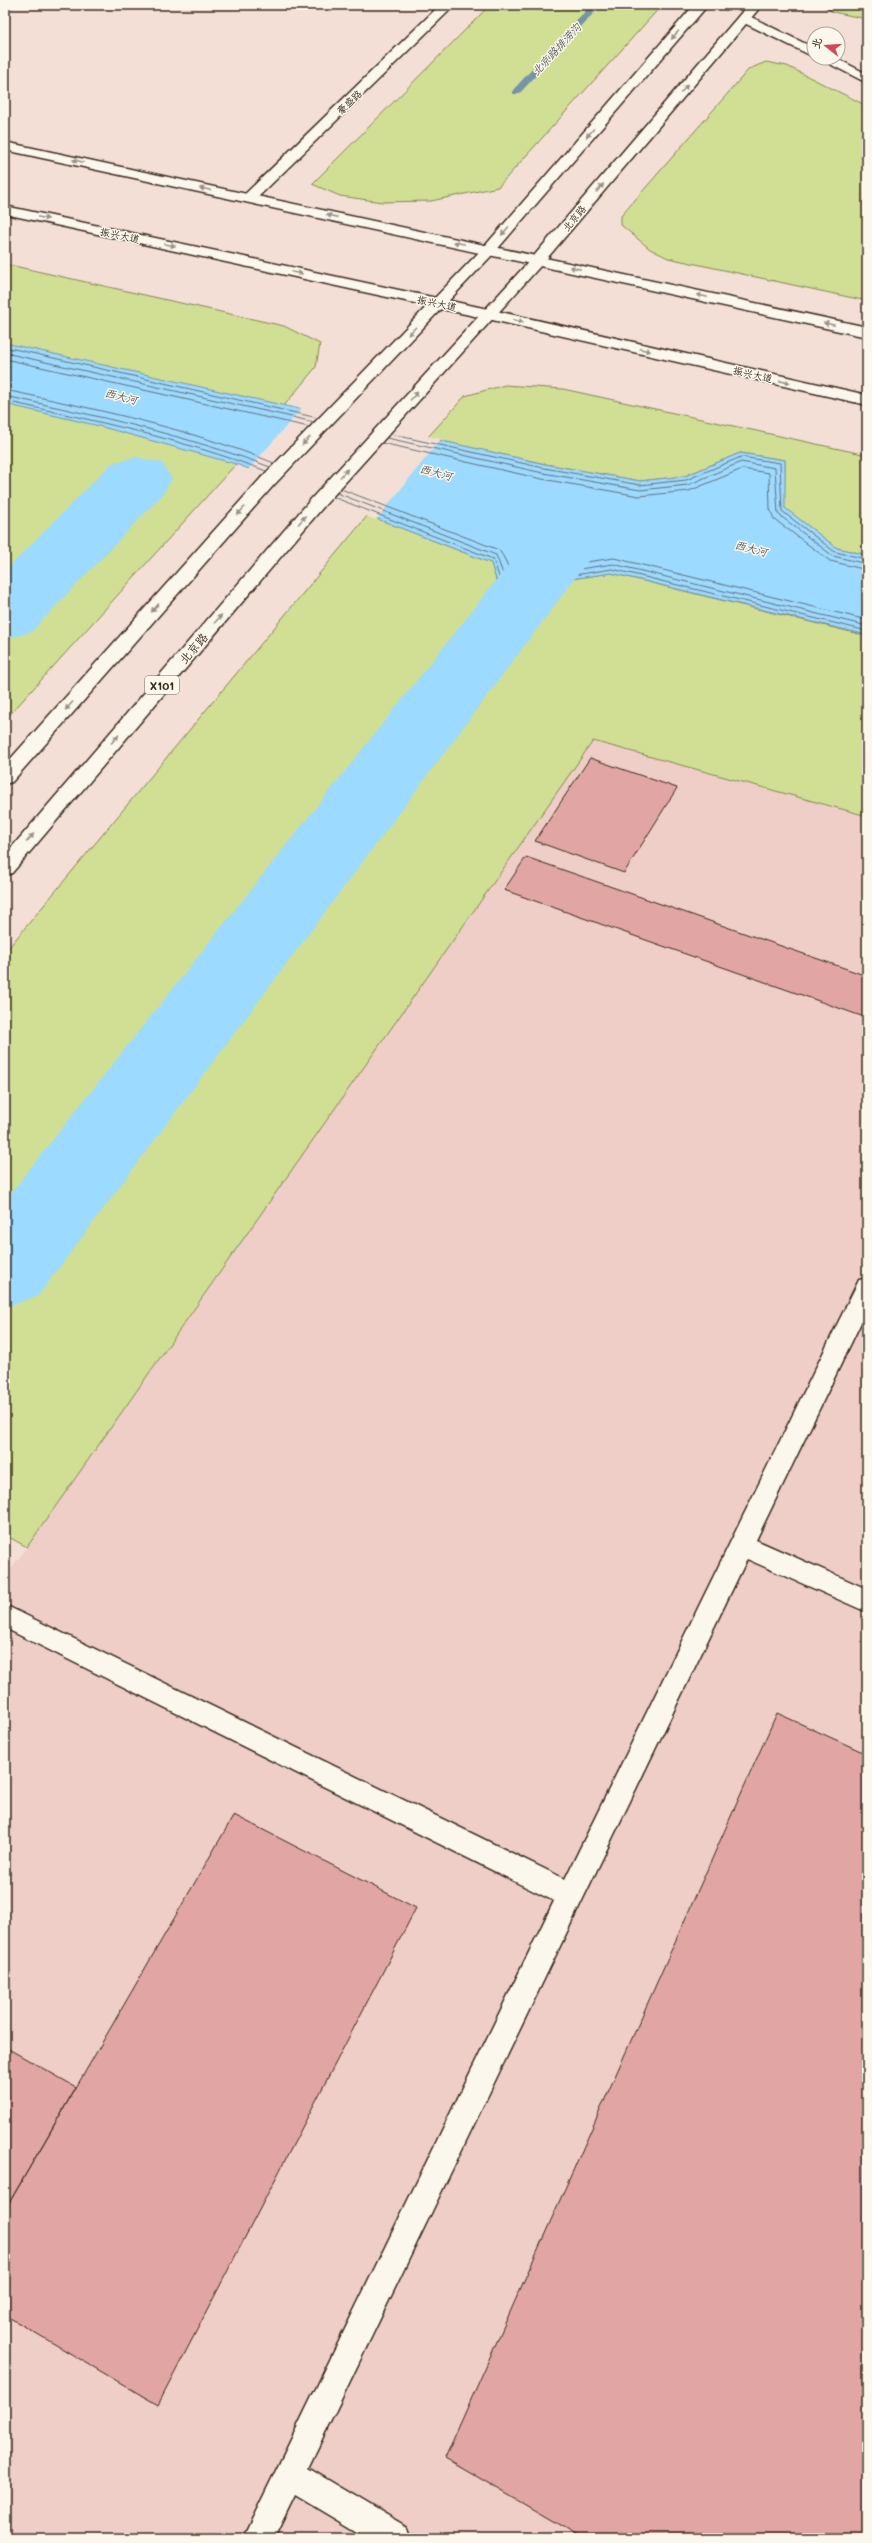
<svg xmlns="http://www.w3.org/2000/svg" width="872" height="2543" viewBox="0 0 872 2543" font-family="Mali,'LXGW WenKai TC',sans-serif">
	<rect width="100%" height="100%" fill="#f3dfd6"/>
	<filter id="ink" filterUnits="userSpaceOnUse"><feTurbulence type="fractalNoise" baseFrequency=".025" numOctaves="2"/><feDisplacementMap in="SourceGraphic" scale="8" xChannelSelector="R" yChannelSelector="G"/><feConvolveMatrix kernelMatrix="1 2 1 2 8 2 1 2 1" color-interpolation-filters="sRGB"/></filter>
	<g filter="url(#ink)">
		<path fill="#eecec7" d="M593,740L867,816V2538H5V1578Z"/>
		<path fill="#d0df93" stroke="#868458" d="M490,5H662L498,187L431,201L382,202L340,196L312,184Z
			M821,5H867V19L833,12Z
			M766,62L787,66L867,106V301L668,258L650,249L621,225V216L749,69Z
			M5,264L284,326L320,344L316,367L236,464L5,720Z
			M505,385L563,389L867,455V555L837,548L784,508L785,460L740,453L685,476L640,481L545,464L427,438L465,396Z
			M368,515L491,563L499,589L501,624L551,582L611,573L867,636V816L593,741L27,1547L5,1535V952Z"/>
		<path fill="#9ddaff" stroke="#7694a5" d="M5,343L545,464L640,481L685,476L740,453L785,460V508L837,548L867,555V635L611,573L551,582L515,631L501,624L499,589L491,563L236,464L95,425L5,404Z"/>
		<path fill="#f3dfd6" d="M302,408L441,439L376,520L248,470Z"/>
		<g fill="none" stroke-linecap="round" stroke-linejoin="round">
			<path stroke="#627078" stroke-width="1" d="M5,347L318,418
				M5,353L314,422
				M5,359L309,427
				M5,390C95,409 188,428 274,463
				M5,396C94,415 185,435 270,467
				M5,401C92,420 182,439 266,471
				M390,434L544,468L640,485L686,480L741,457L780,463L782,511L835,552L867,559
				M387,438L543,473L640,490L688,485L741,462L775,468L778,514L833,556L867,564
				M382,443L542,479L639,496L689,491L742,469L769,473L770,509L774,519L830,561L867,570
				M341,489L499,550C510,565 514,584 516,602L545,568L614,558L867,620
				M337,493L496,555L508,587L509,617L511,619L546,574L613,564L867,626
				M333,497L493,559L503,588L505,621L513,626L549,579L612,569L867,631"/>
			<path fill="#7694a5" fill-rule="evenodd" d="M591,5H601L519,94H513V90Z"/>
			<path fill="#9ddaff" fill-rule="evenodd" d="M137,457L162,463L172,479L162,495L31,632L5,639V571L112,463Z
				M580,499L605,506L616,522L605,538L38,1296L5,1307V1200L555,506Z"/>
		</g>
		<path fill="#e1a6a3" stroke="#3b2a1e" d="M590,758L677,788L624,873L535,841Z
			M526,857L867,976V1018L504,890Z
			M777,1713L867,1754V2538H582L445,2458Z
			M234,1815L416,1908L158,2405L5,2315V2210Z
			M5,2047L76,2087L5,2210Z"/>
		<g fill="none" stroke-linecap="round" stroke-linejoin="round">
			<defs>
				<path id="lane" d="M440,5H455L254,201H244L242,198L244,195Z
					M745,14L814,48V57L740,21L738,18Z
					M818,58H836L867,74V83Z
					M867,1278V1310L756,1540L867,1589V1612L747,1559L308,2468L407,2527L411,2538H367L295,2495L274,2538H243L554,1901L5,1628V1605L565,1879L859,1280Z"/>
				<path id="secondary" d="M5,142L867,327V337L5,150Z
					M5,206L488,309L867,395V405L488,319L5,214Z"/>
				<path id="primary" d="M694,5H708L494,253L273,486L12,782L5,784V765L261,478L484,247Z
					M748,5H762L543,263L324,506L12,873L5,875V855L312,498L533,257Z"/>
			</defs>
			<use href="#lane" stroke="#3b2a1e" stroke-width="3"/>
			<use href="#secondary" stroke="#3b2a1e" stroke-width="3"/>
			<use href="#primary" stroke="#3b2a1e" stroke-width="3"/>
			<use href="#lane" fill="#fbf7ec" fill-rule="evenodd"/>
			<use href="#secondary" fill="#fbf7ec" fill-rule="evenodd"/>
			<use href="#primary" fill="#fbf7ec" fill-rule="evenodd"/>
		</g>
		<defs><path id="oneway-solid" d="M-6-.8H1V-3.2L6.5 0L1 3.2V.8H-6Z"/></defs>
		<g fill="#9b9085">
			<use href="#oneway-solid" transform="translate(675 35) rotate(131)"/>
			<use href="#oneway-solid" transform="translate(684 89) rotate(-50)"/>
			<use href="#oneway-solid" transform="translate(590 133) rotate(131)"/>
			<use href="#oneway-solid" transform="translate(78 161) rotate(-168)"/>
			<use href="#oneway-solid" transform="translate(600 188) rotate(-50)"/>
			<use href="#oneway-solid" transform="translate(205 189) rotate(-168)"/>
			<use href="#oneway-solid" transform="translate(332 216) rotate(-168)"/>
			<use href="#oneway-solid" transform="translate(43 218) rotate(12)"/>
			<use href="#oneway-solid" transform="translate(505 231) rotate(131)"/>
			<use href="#oneway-solid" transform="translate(459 243) rotate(-168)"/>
			<use href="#oneway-solid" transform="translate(170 245) rotate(12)"/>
			<use href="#oneway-solid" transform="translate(575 268) rotate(-168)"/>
			<use href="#oneway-solid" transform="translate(297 273) rotate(12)"/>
			<use href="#oneway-solid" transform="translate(702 296) rotate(-168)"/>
			<use href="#oneway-solid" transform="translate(518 321) rotate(13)"/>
			<use href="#oneway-solid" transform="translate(829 324) rotate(-168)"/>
			<use href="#oneway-solid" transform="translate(412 331) rotate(134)"/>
			<use href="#oneway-solid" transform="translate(645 350) rotate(13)"/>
			<use href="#oneway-solid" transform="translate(785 382) rotate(13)"/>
			<use href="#oneway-solid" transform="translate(414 396) rotate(-48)"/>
			<use href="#oneway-solid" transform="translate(306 441) rotate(134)"/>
			<use href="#oneway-solid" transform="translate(344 473) rotate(-48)"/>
			<use href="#oneway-solid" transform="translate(241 511) rotate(132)"/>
			<use href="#oneway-solid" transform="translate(302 520) rotate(-49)"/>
			<use href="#oneway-solid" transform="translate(155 608) rotate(132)"/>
			<use href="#oneway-solid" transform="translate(218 619) rotate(-49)"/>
			<use href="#oneway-solid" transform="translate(69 706) rotate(132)"/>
			<use href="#oneway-solid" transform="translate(115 739) rotate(-49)"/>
			<use href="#oneway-solid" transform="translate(30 838) rotate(-49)"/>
		</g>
	</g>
	<g text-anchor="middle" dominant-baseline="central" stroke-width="3" stroke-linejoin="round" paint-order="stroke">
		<g font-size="10" fill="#3b2a1e" stroke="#fbf7ec">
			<text transform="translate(349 102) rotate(-44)">豪盛路</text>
			<text transform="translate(574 218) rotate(-50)">北京路</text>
			<text transform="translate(120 235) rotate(12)">振兴大道</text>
			<text transform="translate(437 303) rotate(12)">振兴大道</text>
			<text transform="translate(753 374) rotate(13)">振兴大道</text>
		</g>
		<g font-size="11" font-style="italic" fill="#545656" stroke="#fbf7ec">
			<text transform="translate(556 49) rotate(-47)">北京路排涝沟</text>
			<text transform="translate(121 396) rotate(14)">西大河</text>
			<text transform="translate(436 472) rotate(14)">西大河</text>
			<text transform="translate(751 548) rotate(14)">西大河</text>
		</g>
		<rect fill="#fbf7ec" stroke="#75685c" stroke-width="1" x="145" y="676" width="34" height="18" rx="3"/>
		<g font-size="11" font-weight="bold" fill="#3b2a1e">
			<text x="162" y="685">X101</text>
		</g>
		<g font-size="12" fill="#3b2a1e" stroke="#fbf7ec">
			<text transform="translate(193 648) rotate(-49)">北京路</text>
		</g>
	</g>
	<rect width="872" height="2543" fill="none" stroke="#fbf7ec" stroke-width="20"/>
	<rect x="10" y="10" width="852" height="2523" fill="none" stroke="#3b2a1e" stroke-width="1.5" filter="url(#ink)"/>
	<g transform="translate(826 46) rotate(287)"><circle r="19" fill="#fbf7ec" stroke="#aea59a"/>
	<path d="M0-3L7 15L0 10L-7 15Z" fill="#d1495b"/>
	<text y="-6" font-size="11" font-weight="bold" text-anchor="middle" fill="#3b2a1e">北</text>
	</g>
</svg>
